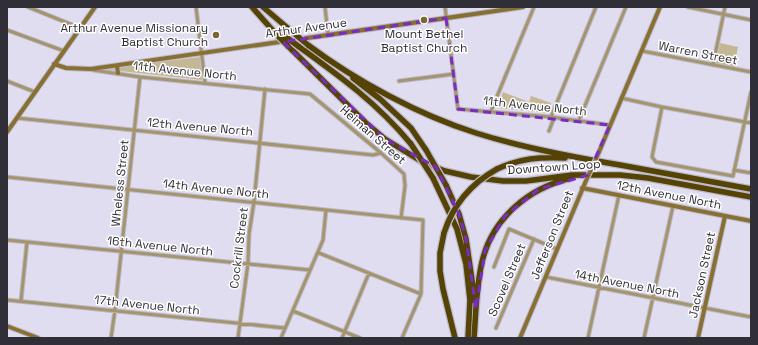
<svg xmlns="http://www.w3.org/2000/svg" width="758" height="345" viewBox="0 0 758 345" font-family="'Space Grotesk',sans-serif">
	<rect width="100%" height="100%" fill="#e0ddf0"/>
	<path fill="#c4b796" d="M720,43L738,47L734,67L716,63Z
		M200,57L202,80L102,69Z
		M503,92L529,102L531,96L551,103L548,113L497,108Z"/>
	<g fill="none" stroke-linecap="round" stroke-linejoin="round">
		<defs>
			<path id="street" d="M28,7L80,28
				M196,7L205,82
				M325,7L328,35
				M445,7L458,109L551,117L610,125
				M688,7L751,20
				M7,30L64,51
				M642,51L751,72
				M713,65L725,7
				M93,70L140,77L310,94L381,153L404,174L405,186L401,218
				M7,81L35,92
				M399,81L454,74
				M621,98L662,107L751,123
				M662,107L652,157L656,162L733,176L751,92
				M491,111L534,7
				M551,117L596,7
				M17,118L373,155L381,153
				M579,120L626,7
				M549,131L554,118
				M734,170L751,173
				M7,177L423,220L421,294L402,338
				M7,240L310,270
				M319,253L421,294
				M494,267L509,229L557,249
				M546,277L751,317
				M7,300L285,328
				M21,301L27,242
				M293,311L360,338
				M496,328L534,239
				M111,338L115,310L140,77
				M238,338L248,263L249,234L254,202L265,89
				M281,338L323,240L326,210
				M342,338L369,273
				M588,338L619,195
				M644,338L673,206"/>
			<path id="secondary" d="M54,64L66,68L91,69L523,7
				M117,66L118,73
				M7,132L95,7
				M599,152L660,7
				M582,188L751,221
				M7,326L38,338
				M520,338L585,183
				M698,338L725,216"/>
			<path id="highway" d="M252,7L276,34
				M263,7L290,30
				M308,45C356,81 419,115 476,133C523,148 572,157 620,165C664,173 707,181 751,189
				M288,46L366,123L385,139L424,163L445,171L471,177L503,181H526L572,175H620L648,178L751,197
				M298,46C341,77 377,103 411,144
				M353,78L380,99L411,128L426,150
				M497,169C521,158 539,157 565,158
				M433,178L457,229L466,264L470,300L468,338
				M446,185L459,214L466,239L475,301
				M444,233L440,253V271L443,289L455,338
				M474,338C476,313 476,287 482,262C492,218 529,188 571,178"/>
		</defs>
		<use href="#street" stroke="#bdbacb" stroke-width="5"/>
		<use href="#secondary" stroke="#bdbacb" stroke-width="6"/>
		<use href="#highway" stroke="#bdbacb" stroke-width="8"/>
		<use href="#street" stroke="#a4956d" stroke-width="3"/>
		<use href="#secondary" stroke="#877031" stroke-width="4"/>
		<use href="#highway" stroke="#554205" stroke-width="5.5"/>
		<defs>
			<path id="secondary-bridge" d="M585,183L599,152"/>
			<path id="highway-bridge" d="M290,30L308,45
				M276,34L288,46
				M282,34L298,46
				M411,144L433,178
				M426,150L446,185
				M444,233C453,205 472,183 497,169"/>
		</defs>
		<use href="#secondary-bridge" stroke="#bdbacb" stroke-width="6" stroke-linecap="butt"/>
		<use href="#highway-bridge" stroke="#bdbacb" stroke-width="8" stroke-linecap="butt"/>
		<use href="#secondary-bridge" stroke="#877031" stroke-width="4"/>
		<use href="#highway-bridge" stroke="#554205" stroke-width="5.5"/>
	</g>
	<path fill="none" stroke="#7b2cbf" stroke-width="3" stroke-dasharray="8 5" stroke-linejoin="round" d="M446,18L458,109L610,125L588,175L539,189L505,216L485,251L476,309L466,239L459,214L436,167L385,139L283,42Z"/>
	<g fill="#7a6735" stroke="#fff" stroke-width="1.5">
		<circle cx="424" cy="20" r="4"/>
		<circle cx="216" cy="35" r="4"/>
	</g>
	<g text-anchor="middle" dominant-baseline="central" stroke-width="3" stroke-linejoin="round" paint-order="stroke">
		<g font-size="12" fill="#302e36" stroke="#fff" text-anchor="end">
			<text x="208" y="28">Arthur Avenue Missionary<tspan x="208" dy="14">Baptist Church</tspan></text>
			<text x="424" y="34" text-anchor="middle">Mount Bethel<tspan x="424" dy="14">Baptist Church</tspan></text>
		</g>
		<g font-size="12" fill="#302e36" stroke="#fff">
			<text transform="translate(306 28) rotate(-8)">Arthur Avenue</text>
			<text transform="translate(698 53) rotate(11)">Warren Street</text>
			<text transform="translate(185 71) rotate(6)">11th Avenue North</text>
			<text transform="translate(535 106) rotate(6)">11th Avenue North</text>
			<text transform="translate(200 127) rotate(5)">12th Avenue North</text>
			<text transform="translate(373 135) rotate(41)">Heiman Street</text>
			<text transform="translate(554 167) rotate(-4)">Downtown Loop</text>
			<text transform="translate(120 183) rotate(-84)">Wheless Street</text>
			<text transform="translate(216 189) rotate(6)">14th Avenue North</text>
			<text transform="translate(669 195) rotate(11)">12th Avenue North</text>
			<text transform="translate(552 235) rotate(-68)">Jefferson Street</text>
			<text transform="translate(160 246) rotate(6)">16th Avenue North</text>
			<text transform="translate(239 248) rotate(-83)">Cockrill Street</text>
			<text transform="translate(702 275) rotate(-78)">Jackson Street</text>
			<text transform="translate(507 280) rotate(-67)">Scovel Street</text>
			<text transform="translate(627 284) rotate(11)">14th Avenue North</text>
			<text transform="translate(147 305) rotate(6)">17th Avenue North</text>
		</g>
	</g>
	<rect width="758" height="345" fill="none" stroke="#302e36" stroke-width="16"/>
</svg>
